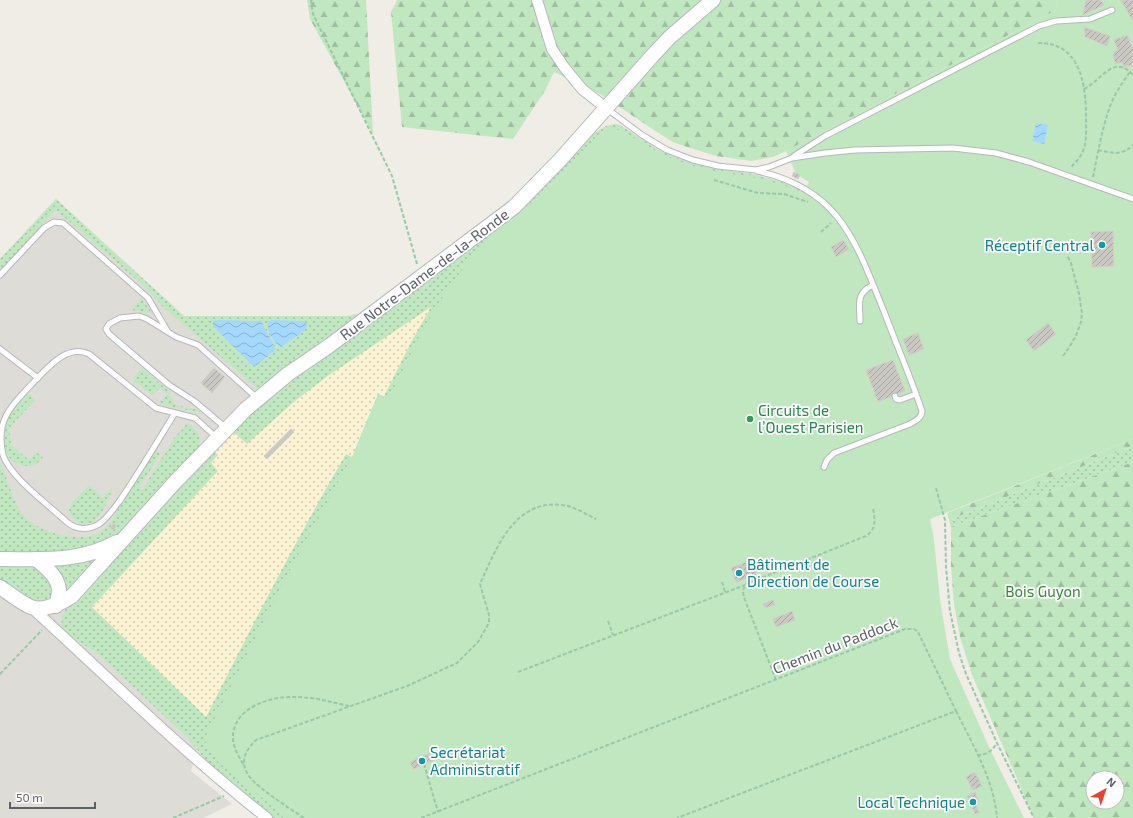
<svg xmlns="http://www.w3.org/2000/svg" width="1133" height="818" viewBox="0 0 1133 818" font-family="'Exo 2',sans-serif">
	<defs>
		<pattern id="grass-dots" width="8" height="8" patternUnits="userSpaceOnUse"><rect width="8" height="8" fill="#c1e7c1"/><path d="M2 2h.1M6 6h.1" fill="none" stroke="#a0bfa1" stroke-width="1.8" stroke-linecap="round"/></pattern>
		<pattern id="forest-firs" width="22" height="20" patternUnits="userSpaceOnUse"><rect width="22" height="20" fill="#c1e7c1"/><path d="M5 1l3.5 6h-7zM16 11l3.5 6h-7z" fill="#a0bfa1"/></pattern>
		<pattern id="sand-dots" width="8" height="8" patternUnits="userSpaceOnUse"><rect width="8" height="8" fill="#fbf2d4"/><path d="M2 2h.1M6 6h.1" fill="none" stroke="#cec7b0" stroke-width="1.8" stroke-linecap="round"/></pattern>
		<pattern id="water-waves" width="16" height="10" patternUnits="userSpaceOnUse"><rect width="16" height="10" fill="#a5d8ff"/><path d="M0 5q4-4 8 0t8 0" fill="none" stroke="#8ab3d2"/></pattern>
		<pattern id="building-hatch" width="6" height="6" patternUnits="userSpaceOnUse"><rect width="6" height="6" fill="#cac8c2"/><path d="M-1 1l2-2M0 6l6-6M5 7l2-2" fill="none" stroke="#a7a6a1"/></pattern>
	</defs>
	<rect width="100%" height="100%" fill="#efede5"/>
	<path fill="#dedcd7" d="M56,199L184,316H347L260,383L273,393L289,554L206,717L191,771L232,804L203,818H0V259Z"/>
	<path fill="url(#grass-dots)" d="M615,124L620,125L658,149L678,158L707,167L753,174L779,181L798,187L807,192L296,818H273L207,762L187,737L97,653L67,634L62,626L61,618L67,606L215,452L218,455V471L92,607L206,716C251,628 296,539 346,453L352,457L378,394L384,396L411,342L430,308L328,376L294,402L247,444L233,432L273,393L330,350L591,135L606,126Z
		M56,199L184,316H347L358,314L269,381L261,387L257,388L162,306L146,288L56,210L0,271V259Z
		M141,298L153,314L131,310Z
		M142,368L170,392L169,395L176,405L198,410L201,413L172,407L159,403L167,394L160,388L152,395L133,380L135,378L132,376H135Z
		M28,393L30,394L35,400L9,428L11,445L29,460L36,452L43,457C36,465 32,468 22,465C5,460 5,451 5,436C6,431 5,425 7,420C10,410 20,400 28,393Z
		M188,423C198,430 204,439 196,451L119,534L109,541L83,552L6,553L0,551V463C8,479 12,500 22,514C35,531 78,544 98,533C102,531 105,528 108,525L156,451L161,453L139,488L142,490L175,437Z
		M1133,446V462L951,527L949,520Z
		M89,485L103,498L114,485C109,498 99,528 82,524C75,522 71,516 69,510L72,503Z
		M88,557L102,558L67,592L52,564Z
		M0,562C12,563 26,562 37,568C50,575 64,603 38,600C24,599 12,588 0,581Z"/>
	<path fill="url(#forest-firs)" fill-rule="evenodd" d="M307,0H366L373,134L310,19Z
		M397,0H1058L1057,10L786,151L773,157L751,161L716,156L687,147L673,142L660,134L600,94L554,72L546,89L513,139L402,127L391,12Z
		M1133,439V446L949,520L947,513Z
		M1133,462V818H1034L972,675L960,637L954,604L951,566V527ZM1093,778H1117V802H1093Z"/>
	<path fill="url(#sand-dots)" d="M431,307L411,342L384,396L378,394L352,457L346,454C296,539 251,628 206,717L92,607L218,471L211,463L218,455L215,452L233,432L247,444L294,402L328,376Z"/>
	<path fill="#c1e7c1" d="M1058,0H1133V439L930,519L934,539L940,600L950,659L989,747L1024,818H287L219,763L204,739L285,579L352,457L378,394L389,398L419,337L436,307L478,247L546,190L602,131L610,129L621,130L657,152L688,165L719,172L763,179L804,192L809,182L796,174L786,151L1057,10Z"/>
	<path fill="url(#water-waves)" d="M1036,123L1048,125L1044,144L1032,141Z
		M217,320L261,321L275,347V350L257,365L253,366L213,326V321Z
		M271,320L302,321L306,322L307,327L303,332L281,347C273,343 267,330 267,322Z"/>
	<path fill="url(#building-hatch)" stroke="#d4cfc3" d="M1086,0H1101L1104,5L1083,15Z
		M1121,0H1133V20H1132Z
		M1084,27L1110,36L1107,46L1085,37Z
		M1127,35L1133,49L1132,67L1131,65L1124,67L1122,62L1116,64L1113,57L1114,56L1113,52L1118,50L1114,40Z
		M794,172L800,175L798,179L792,176Z
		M1113,231L1114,266L1092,267L1091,232Z
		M843,240L849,249L836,257L831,247Z
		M1048,323L1056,334L1034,351L1026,340Z
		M918,333L924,349L909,355L903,339Z
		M893,360L905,391L878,402L866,370Z
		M214,368L225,377L212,393L201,383Z
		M291,429L294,432L267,459L264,456Z
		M114,523L116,526L113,530L110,528Z
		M751,560L757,575L747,578L741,564Z
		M741,564L747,578L736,582L731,568Z
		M773,600L775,605L765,608L763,604Z
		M792,611L795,620L776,627L773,619Z
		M431,753L434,760L413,769L410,762Z
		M975,772L982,786L973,790L966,777Z
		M975,792L979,802L975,803L979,813L975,814L967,796Z"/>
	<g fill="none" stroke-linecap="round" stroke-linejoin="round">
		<defs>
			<path id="service" d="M606,108L642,135L667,150L693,160L718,166L756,170L769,167L792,158L825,153L855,150L953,148L996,153L1029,162L1133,199
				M794,156L825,136L1039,26L1056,21L1090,19L1112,10
				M757,171C841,189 856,243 885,314C897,346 911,378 922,411C922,418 915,421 910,424L834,453L827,460L824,467
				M0,275L44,228L54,222L63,223L148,298L168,332
				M860,321C860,304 855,294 873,285
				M0,349L38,378
				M895,396L896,399L900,400L916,394
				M175,413C157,442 140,471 121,499C115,507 108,518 99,524C89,530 77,530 68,523C50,506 10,477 3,455C0,442 0,428 6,416C11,405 21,396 29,387C44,372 65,343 89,354L156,408L195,418L216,437
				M226,428L194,401L169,385L109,334L106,329L109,324L120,318L139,316L147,319L176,337L198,345L257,398"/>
			<path id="minor" d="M537,0L552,49L564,67L582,89L606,108
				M32,608C110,679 184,753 267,818"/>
			<path id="secondary" d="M0,559C42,559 79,563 117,542
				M36,559C45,567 58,576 59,590C59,595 57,601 56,606
				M0,587C9,593 21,603 31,607C45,612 61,603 72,596L176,481L246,409L288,374L329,346L514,207L560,160L653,55L670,37L713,0"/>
		</defs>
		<use href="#service" stroke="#b5b8bc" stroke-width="7"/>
		<use href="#minor" stroke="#b5b8bc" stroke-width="12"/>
		<use href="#secondary" stroke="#b4b8bd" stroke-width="16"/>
		<path stroke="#9ac8a7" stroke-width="2" stroke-dasharray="4 2" stroke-linecap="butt" d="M311,0L313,14L392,176L417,264
			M1038,43C1080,42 1086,84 1086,117C1086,128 1087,141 1083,151C1080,158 1075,163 1070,168
			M1084,89C1101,81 1114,53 1133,75
			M1098,150C1112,153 1122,156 1133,145
			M1093,177C1098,153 1102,127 1111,104C1115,93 1123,82 1130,72
			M714,180L758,193L784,194L808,202
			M821,232L831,223
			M1063,356L1068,349L1076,336L1081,322L1082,313L1079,294L1071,263L1067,255
			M936,488L945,520L946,567L950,611L959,653L966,674L997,743L1034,818
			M722,582L725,592
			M608,621L613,635
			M518,672L745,585
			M0,674L42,630
			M776,680L745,600C743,594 742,589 746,584L866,536C877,528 875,520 873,508
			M956,711C973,745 994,780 997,818
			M977,755C987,755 992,751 997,743
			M243,764C238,755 232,745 233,735C235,707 271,696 295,697C314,697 331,702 349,706
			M424,764L438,812
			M173,818L224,796
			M304,818C293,811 283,804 273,797C251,781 230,765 256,740L407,686L457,663L478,642L489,623V615L480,584C496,549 514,499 562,505C574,506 585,514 596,519
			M421,818L905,629H914L918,632L956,711L677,818"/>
		<use href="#service" stroke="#fff" stroke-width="5"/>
		<use href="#minor" stroke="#fff" stroke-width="10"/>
		<use href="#secondary" stroke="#fff" stroke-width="14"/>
	</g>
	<g fill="#0f9aa8" stroke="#fff" stroke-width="1.5">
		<circle cx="1102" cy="245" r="4"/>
		<circle cx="739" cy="573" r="4"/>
		<circle cx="422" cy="761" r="4"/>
		<circle cx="973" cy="802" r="4"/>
	</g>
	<circle fill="#2e9e5b" stroke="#fff" stroke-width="1.5" cx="750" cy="419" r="4"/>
	<g text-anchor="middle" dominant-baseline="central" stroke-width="3.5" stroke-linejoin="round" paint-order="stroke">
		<g font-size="15" fill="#0d838f" stroke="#fff" text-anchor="end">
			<text x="1094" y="245">Réceptif Central</text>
			<text x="747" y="564" text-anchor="start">Bâtiment de<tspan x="747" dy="17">Direction de Course</tspan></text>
			<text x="430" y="752" text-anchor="start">Secrétariat<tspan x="430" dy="17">Administratif</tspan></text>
			<text x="965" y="802">Local Technique</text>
		</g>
		<g font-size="15" fill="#5d6166" stroke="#fff">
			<text transform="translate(424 274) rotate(-37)">Rue Notre-Dame-de-la-Ronde</text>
			<text transform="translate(835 645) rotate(-21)">Chemin du Paddock</text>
		</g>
		<g font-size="15" fill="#27864d" stroke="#fff" text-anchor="start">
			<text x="758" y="410">Circuits de<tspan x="758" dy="17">l’Ouest Parisien</tspan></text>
		</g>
		<g font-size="15" fill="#348638" stroke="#fff">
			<text x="1043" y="591">Bois Guyon</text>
		</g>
	</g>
	<g transform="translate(1105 790) rotate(40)"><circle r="19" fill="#ffffff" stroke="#bec0c2"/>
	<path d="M0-3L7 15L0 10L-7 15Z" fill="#ec3e2f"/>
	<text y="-6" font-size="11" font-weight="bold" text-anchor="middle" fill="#5d6166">N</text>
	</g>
	<path d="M10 802v6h85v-6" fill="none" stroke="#5d6166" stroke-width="2"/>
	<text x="16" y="802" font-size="12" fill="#5d6166" stroke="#ffffff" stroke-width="3" paint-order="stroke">50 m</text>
</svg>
